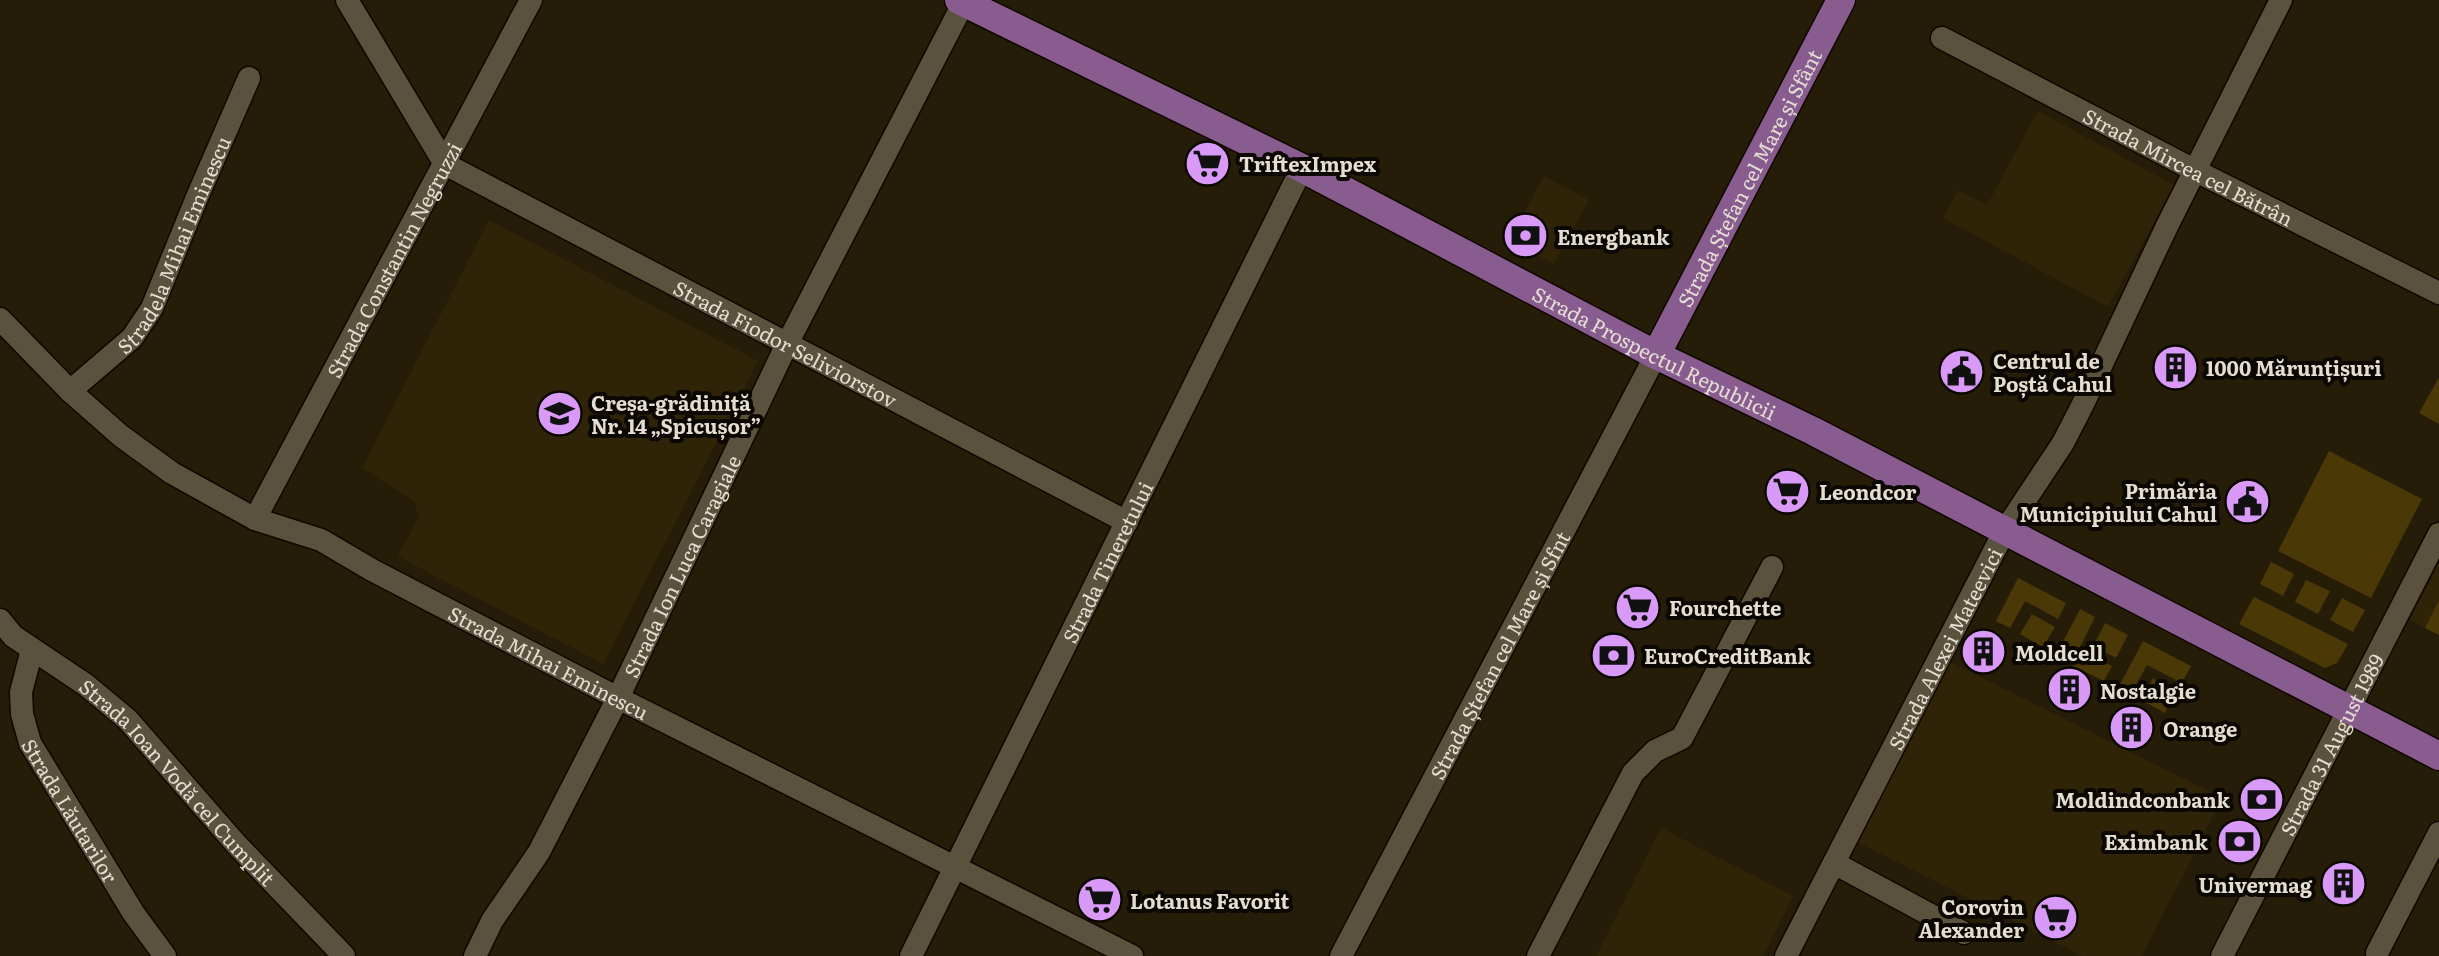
<svg xmlns="http://www.w3.org/2000/svg" width="2439" height="956" viewBox="0 0 2439 956" font-family="Literata,serif">
	<rect width="100%" height="100%" fill="#261d09"/>
	<path fill="#2f2408" d="M2038,111L2174,185L2108,307L1943,218L1958,190L1987,205Z
		M1544,176L1589,200L1554,264L1509,240Z
		M489,220L758,361L603,664L397,556L419,518L414,501L362,468Z
		M2439,564V635L2410,620Z
		M1947,660L2222,798L2142,956H2083L1855,841Z
		M1661,828L1793,896L1763,956H1596Z"/>
	<path fill="#4a3806" d="M2438,379H2439V424L2419,413Z
		M2329,451L2422,499L2371,598L2278,551Z
		M2271,562L2294,574L2283,596L2260,584Z
		M2018,578L2066,603L2058,619L2025,601L2010,628L1996,621Z
		M2306,580L2330,591L2318,614L2295,602Z
		M2254,597L2348,644L2337,663L2325,668L2239,624Z
		M2342,598L2365,610L2353,632L2330,620Z
		M2439,600V635L2425,628Z
		M2080,609L2095,617L2079,649L2112,666L2104,681L2055,657Z
		M2032,614L2055,627L2043,647L2020,634Z
		M2105,623L2128,635L2116,658L2093,646Z
		M2143,641L2191,666L2182,683L2147,665L2130,696L2117,690Z
		M2153,678L2176,690L2165,713L2141,700Z"/>
	<g fill="none" stroke-linecap="round" stroke-linejoin="round">
		<defs>
			<g id="minor">
				<path id="s1" d="M347,0L445,164L1127,522"/>
				<path id="s2" d="M1942,38L2196,171L2439,293"/>
				<path id="s3" d="M0,319L70,391L121,436L172,473L255,519L321,540L372,570L618,698L1132,956"/>
				<path id="s4" d="M70,391L132,338L152,308L198,195L249,78"/>
				<path id="s5" d="M255,519L531,0"/>
				<path id="s6" d="M0,620L13,636L86,685L128,720L236,844L344,956"/>
				<path id="s7" d="M32,650L21,692L22,714L30,743L134,914L165,956"/>
				<path d="M1834,863L1964,933"/>
				<path d="M2377,953L2439,833"/>
				<path id="s8" d="M475,956L492,921L539,852L618,698L787,344L965,0"/>
				<path id="s9" d="M911,956L1302,168"/>
				<path id="s10" d="M1341,956L1656,355"/>
				<path d="M1538,956L1633,773L1655,751L1682,738L1772,567"/>
				<path id="s11" d="M1786,956L2004,532L2063,443L2082,406L2168,224L2281,0"/>
				<path id="s12" d="M2222,956L2439,534"/>
			</g>
			<g id="major">
				<path id="s13" d="M959,0L1302,168L1656,355L1813,431L2439,756"/>
				<path id="s14" d="M1656,355L1841,0"/>
			</g>
		</defs>
		<use href="#minor" stroke="#0f0700" stroke-width="25"/>
		<use href="#major" stroke="#0f0700" stroke-width="31"/>
		<use href="#minor" stroke="#5b523d" stroke-width="22"/>
		<use href="#major" stroke="#895c90" stroke-width="28"/>
	</g>
	<defs>
		<symbol id="supermarket-disc" viewBox="-11 -11 22 22"><circle r="9.5" fill="#d99af7" stroke="#0b0803"/><path d="M-6-5.5h2.5l.6 2H6L4.5 2H-2.5L-4.4-4H-6ZM-1.5 3.2a1.3 1.3 0 1 0 .1 0ZM3 3.2a1.3 1.3 0 1 0 .1 0Z" fill="#111"/></symbol>
		<symbol id="bank-disc" viewBox="-11 -11 22 22"><circle r="9.5" fill="#d99af7" stroke="#0b0803"/><path d="M-6-4H6V4H-6ZM0-2.3a2.3 2.3 0 1 0 0 4.6a2.3 2.3 0 1 0 0-4.6Z" fill="#111"/></symbol>
		<symbol id="building-disc" viewBox="-11 -11 22 22"><circle r="9.5" fill="#d99af7" stroke="#0b0803"/><path d="M-4-6H4V6H1V3H-1V6H-4ZM-2.5-4.3h1.7v1.8h-1.7ZM.8-4.3h1.7v1.8H.8ZM-2.5-1h1.7V.8h-1.7ZM.8-1h1.7V.8H.8Z" fill="#111"/></symbol>
		<symbol id="civic-disc" viewBox="-11 -11 22 22"><circle r="9.5" fill="#d99af7" stroke="#0b0803"/><path d="M-.6-6.5H3V-4.5H.6V-3L4-1V1h2V6H-6V1h2V-1L-.6-3ZM-1.2 2.5V6h2.4V2.5Z" fill="#111"/></symbol>
		<symbol id="school-disc" viewBox="-11 -11 22 22"><circle r="9.5" fill="#d99af7" stroke="#0b0803"/><path d="M0-5L7-2L0 1L-7-2ZM-4 1L0 2.5L4 1V4Q0 6-4 4Z" fill="#111"/></symbol>
	</defs>
	<g fill-rule="evenodd">
		<use href="#supermarket-disc" x="1182" y="138" width="51" height="51"/>
		<use href="#bank-disc" x="1500" y="210" width="51" height="51"/>
		<use href="#building-disc" x="2150" y="342" width="51" height="51"/>
		<use href="#civic-disc" x="1936" y="346" width="51" height="51"/>
		<use href="#school-disc" x="534" y="388" width="51" height="51"/>
		<use href="#supermarket-disc" x="1762" y="466" width="51" height="51"/>
		<use href="#civic-disc" x="2222" y="476" width="51" height="51"/>
		<use href="#supermarket-disc" x="1612" y="582" width="51" height="51"/>
		<use href="#building-disc" x="1958" y="626" width="51" height="51"/>
		<use href="#bank-disc" x="1588" y="630" width="51" height="51"/>
		<use href="#building-disc" x="2044" y="664" width="51" height="51"/>
		<use href="#building-disc" x="2106" y="702" width="51" height="51"/>
		<use href="#bank-disc" x="2236" y="774" width="51" height="51"/>
		<use href="#bank-disc" x="2214" y="816" width="51" height="51"/>
		<use href="#building-disc" x="2318" y="858" width="51" height="51"/>
		<use href="#supermarket-disc" x="1074" y="874" width="51" height="51"/>
		<use href="#supermarket-disc" x="2030" y="892" width="51" height="51"/>
	</g>
	<g text-anchor="middle" dominant-baseline="central" stroke-width="8" stroke-linejoin="round" paint-order="stroke">
		<g font-size="20" font-weight="bold" fill="#e4ded2" stroke="#0b0803" text-anchor="start">
			<text x="1239" y="163">TriftexImpex</text>
			<text x="1557" y="236">Energbank</text>
			<text x="1993" y="360">Centrul de<tspan x="1993" dy="23">Poștă Cahul</tspan></text>
			<text x="2206" y="367">1000 Mărunțișuri</text>
			<text x="591" y="402">Creșa-grădiniță<tspan x="591" dy="23">Nr. 14 „Spicușor”</tspan></text>
			<text x="2217" y="490" text-anchor="end">Primăria<tspan x="2217" dy="23">Municipiului Cahul</tspan></text>
			<text x="1819" y="491">Leondcor</text>
			<text x="1669" y="607">Fourchette</text>
			<text x="2015" y="652">Moldcell</text>
			<text x="1644" y="655">EuroCreditBank</text>
			<text x="2100" y="690">Nostalgie</text>
			<text x="2163" y="728">Orange</text>
			<text x="2230" y="799" text-anchor="end">Moldindconbank</text>
			<text x="2208" y="841" text-anchor="end">Eximbank</text>
			<text x="2312" y="884" text-anchor="end">Univermag</text>
			<text x="1130" y="900">Lotanus Favorit</text>
			<text x="2024" y="906" text-anchor="end">Corovin<tspan x="2024" dy="23">Alexander</tspan></text>
		</g>
		<g font-size="20" fill="#e4ded2" stroke="#0b0803">
			<text stroke="none"><textPath href="#s2" startOffset="278">Strada Mircea cel Bătrân</textPath></text>
			<text stroke="none"><textPath href="#s14" startOffset="200">Strada Ștefan cel Mare și Sfânt</textPath></text>
			<text stroke="none"><textPath href="#s4" startOffset="184">Stradela Mihai Eminescu</textPath></text>
			<text stroke="none"><textPath href="#s5" startOffset="294">Strada Constantin Negruzzi</textPath></text>
			<text stroke="none"><textPath href="#s1" startOffset="576">Strada Fiodor Seliviorstov</textPath></text>
			<text stroke="none"><textPath href="#s13" startOffset="780">Strada Prospectul Republicii</textPath></text>
			<text stroke="none"><textPath href="#s9" startOffset="440">Strada Tineretului</textPath></text>
			<text stroke="none"><textPath href="#s8" startOffset="442">Strada Ion Luca Caragiale</textPath></text>
			<text stroke="none"><textPath href="#s11" startOffset="346">Strada Alexei Mateevici</textPath></text>
			<text stroke="none"><textPath href="#s10" startOffset="340">Strada Ștefan cel Mare și Sfnt</textPath></text>
			<text stroke="none"><textPath href="#s3" startOffset="654">Strada Mihai Eminescu</textPath></text>
			<text stroke="none"><textPath href="#s12" startOffset="238">Strada 31 August 1989</textPath></text>
			<text stroke="none"><textPath href="#s6" startOffset="242">Strada Ioan Vodă cel Cumplit</textPath></text>
			<text stroke="none"><textPath href="#s7" startOffset="174">Strada Lăutarilor</textPath></text>
		</g>
	</g>
</svg>
